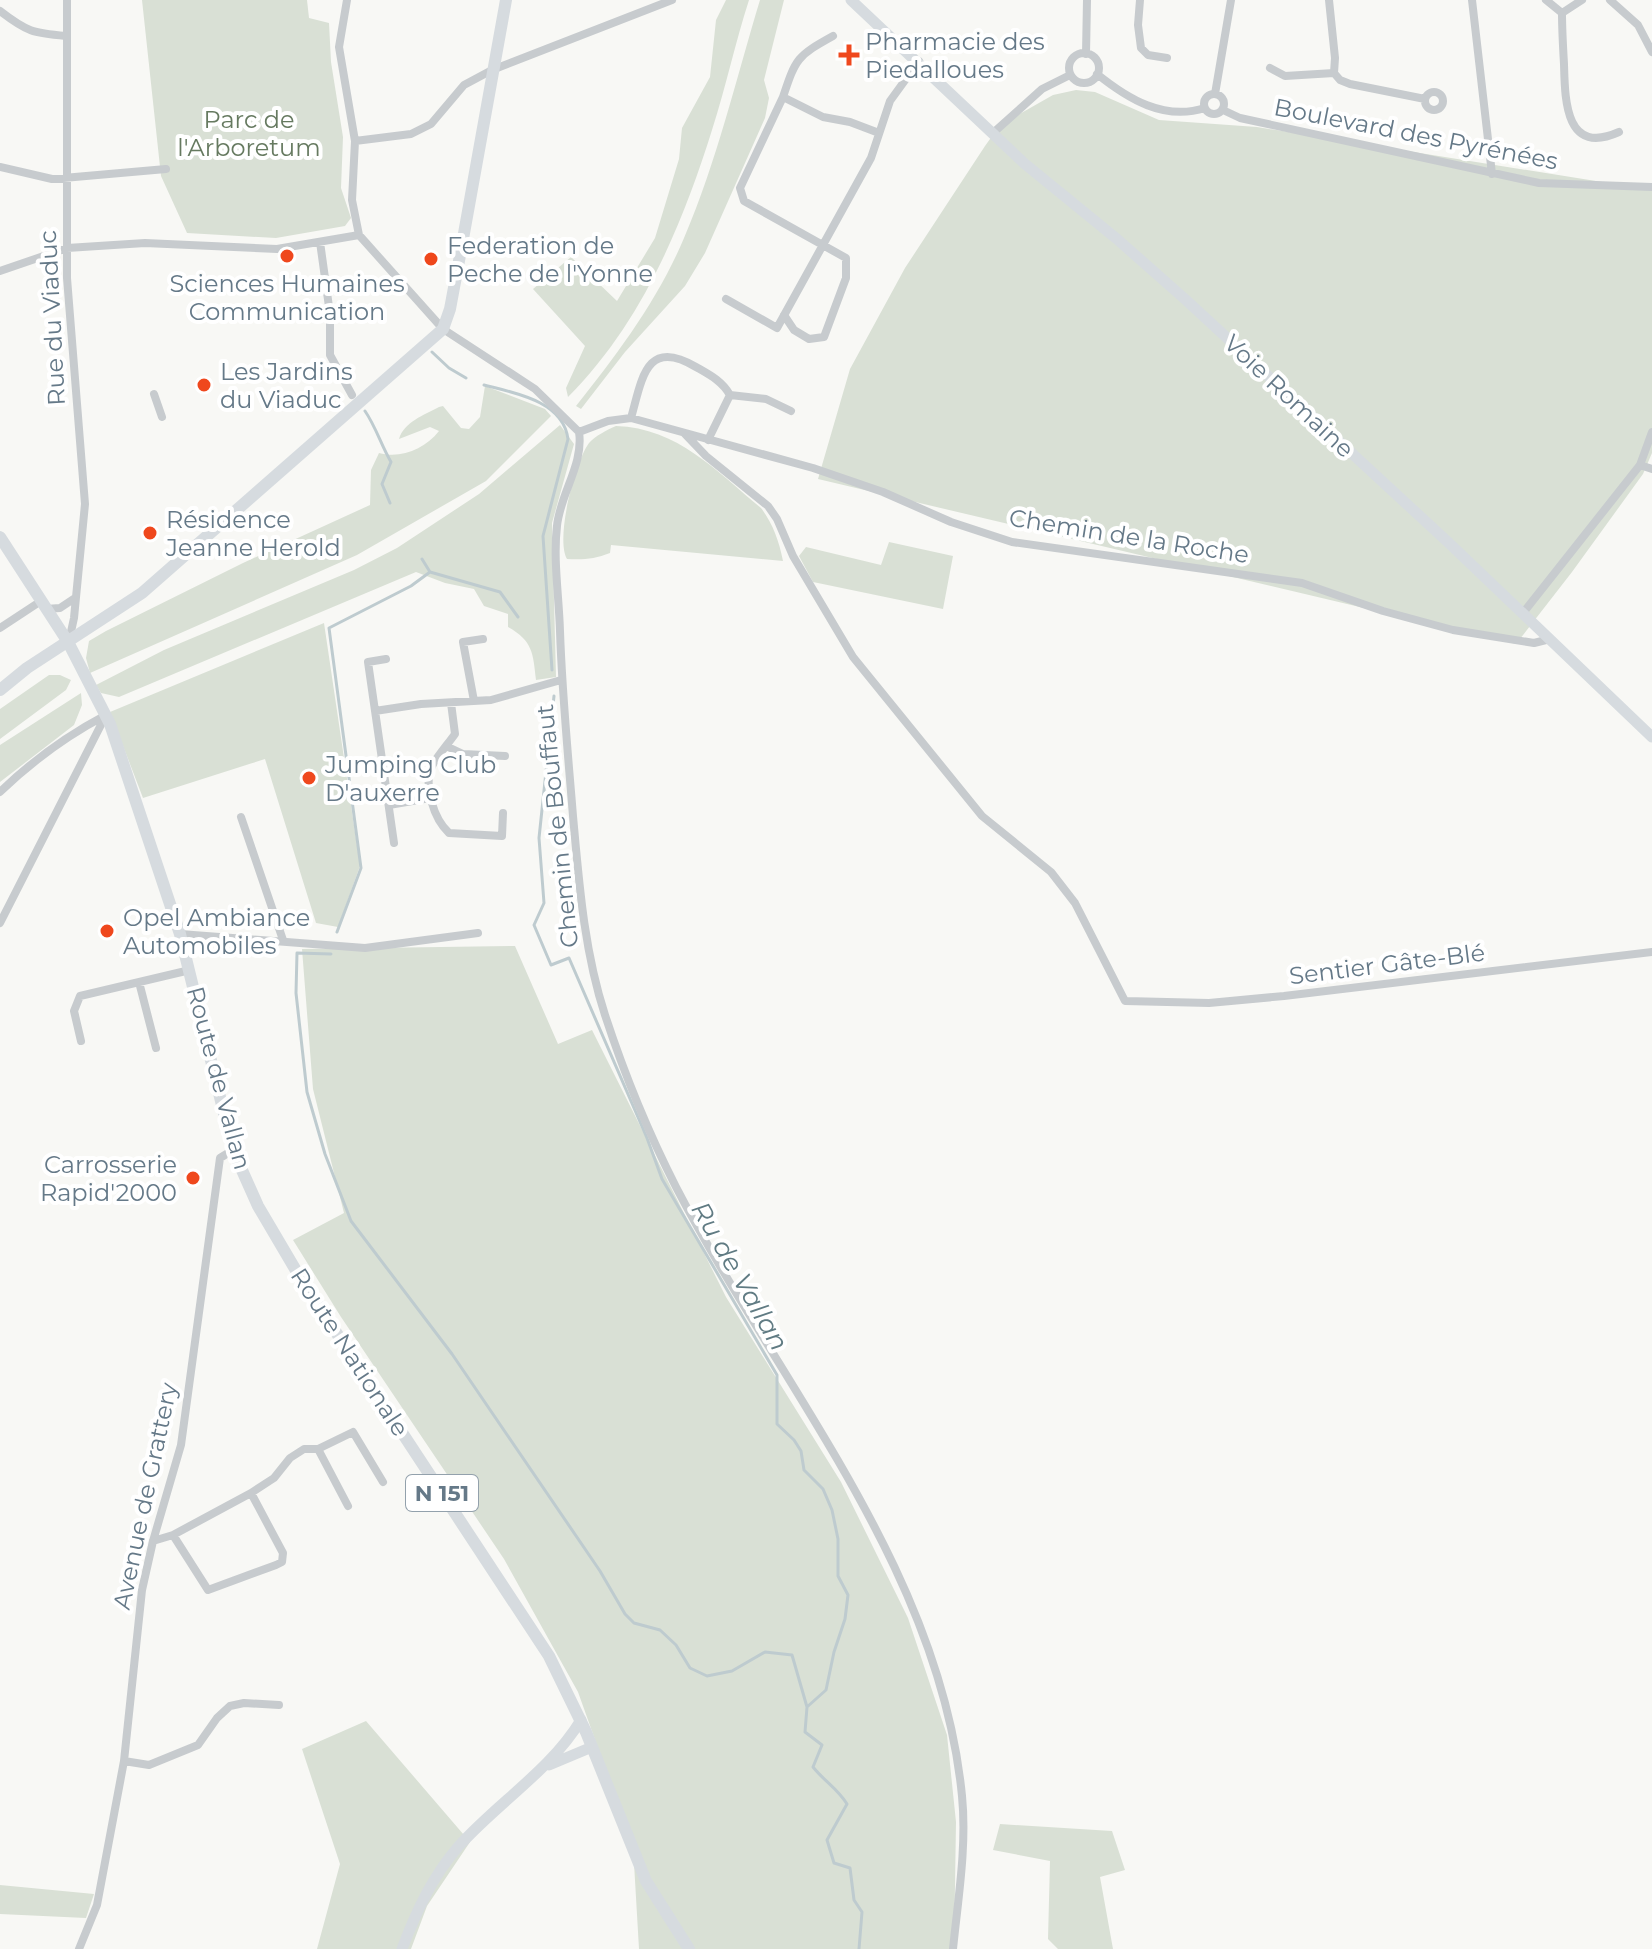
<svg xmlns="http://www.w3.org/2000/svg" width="1652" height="1949" viewBox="0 0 1652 1949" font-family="Montserrat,sans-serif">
	<rect width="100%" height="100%" fill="#f8f8f5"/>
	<path fill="#d9e0d5" d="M142,0H307L309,18L329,23L331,62L343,137L341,188L351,218L345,226L276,238L187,233L161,176Z
		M726,0H749C735,43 726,87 712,130C682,226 641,324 568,397L566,388L585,346L533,289L571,257L617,301L655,238L679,159L682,128L710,77L716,20Z
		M760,0H784L764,80L769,98L765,118L705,253L685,286L625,352L581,409L576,406C617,355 659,298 684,238C717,161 736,79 760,0Z
		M1076,90L1095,92L1159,120L1257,127L1652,190V453L1643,474L1572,572L1516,644L818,479L850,369L905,268L985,146L1000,125L1053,95Z
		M485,386L545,409L551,416L486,481L357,555L90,673L86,658L89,641L106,631L243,563L370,505L371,470L379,453C401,459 425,449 439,431L430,427L399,439C404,422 424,415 439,407L443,406L461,428L469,429L480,417Z
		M560,425L574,444L552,523L556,677L536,680C533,653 533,641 508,627V614L484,606L474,589L445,583L416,572L119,697L101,693L96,685L164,650L354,570L397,548L479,494Z
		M616,426C678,428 716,471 761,508C773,524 779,541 783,561L611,545L610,553C595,559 583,560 567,559C555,539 575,462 589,443C595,436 607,430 616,426Z
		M889,542L953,556L943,609L813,582L799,556L806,547L881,565Z
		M324,623L360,866L338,927L316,923L265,759L143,798L110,712Z
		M49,675H60L71,680L66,690L0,739V709Z
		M81,693L82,705L74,725L0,782V745Z
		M515,946L558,1044L592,1030L726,1297L841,1482L908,1618L947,1735L956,1822L954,1949H639L633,1846L578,1692L504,1559L341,1317L293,1240L344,1213L313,1089L302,949Z
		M366,1721L470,1842L427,1906L411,1949H317L340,1864L302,1749Z
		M1000,1824L1112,1831L1125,1870L1100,1877L1113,1949H1058L1048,1939L1050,1861L993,1850Z
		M0,1885L94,1894L86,1918L0,1914Z"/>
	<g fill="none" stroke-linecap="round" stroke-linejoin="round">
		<path stroke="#becbcf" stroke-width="3" d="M432,352L449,368L466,378
			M484,385C515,393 563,401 568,439L543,536L552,670
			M365,411C376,427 381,445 391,462L382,484L390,503
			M422,559L430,572L500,592L518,617
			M554,696L539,838L544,903L534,925L551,965L569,958L647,1138L662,1179L777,1375V1424L794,1440L801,1451L804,1470L823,1489L832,1510L838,1539V1576L848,1595L845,1619L834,1652L826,1690L807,1707L805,1732L822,1745L813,1767C825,1782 837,1788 847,1804L827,1840L834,1863L850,1868L854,1900L862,1912L859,1949
			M337,932L361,868L329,628L411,586L430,572
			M331,954L297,953L296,993L307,1092L325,1154L351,1221L452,1354L600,1571L625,1614L634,1623L660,1630L676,1645L690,1668L707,1676L732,1671L765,1652L792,1655L807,1707"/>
		<path stroke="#c7cbce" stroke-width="8" d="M67,0V278L85,504L74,618L69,641
			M347,0L339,47L355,141L352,200L359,235L443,329L535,389L579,432
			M1140,0L1138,25L1141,48L1148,55L1167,58
			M1329,0L1335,58L1334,73L1340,80L1350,84L1425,99
			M1472,0L1492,174
			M1546,0L1562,13C1562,30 1563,47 1564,64C1565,100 1565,156 1619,132
			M1610,0L1638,25L1652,52
			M0,11C27,32 33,33 66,36
			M1562,13L1582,0
			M833,36C797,56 796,58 783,97L823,117L850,122L879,133
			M1069 68a15 15 0 1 1 30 0a15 15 0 1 1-30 0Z
			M1086,54L1087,0
			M1270,68L1285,76L1334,73
			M1097,74C1128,99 1164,121 1205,108
			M1425 101a9 9 0 1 1 18 0a9 9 0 1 1-18 0Z
			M1204 104a10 10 0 1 1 20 0a10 10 0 1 1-20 0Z
			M1215,94L1231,0
			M783,97L740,188L744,201L846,258V278L824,337L809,339L794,330L784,315
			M1223,110L1240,118L1539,183L1652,187
			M993,133L1042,89L1070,75
			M355,141L411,134L431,124L464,85L492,70L672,0
			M0,167L52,179L166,169
			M320,242L330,314V355L352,395
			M0,271L67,248L145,243L277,249L359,235
			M726,299L777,328L871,158L890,101L919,61
			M154,394L162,417
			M730,395L766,399L791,411
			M631,418C642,379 646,337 696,367C710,375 722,381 730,395L708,440
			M579,432C584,464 560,494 557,526C553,559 559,597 560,631C562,693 568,754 573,816C579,882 584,951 605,1015C624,1073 648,1132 676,1187C778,1384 940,1568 962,1796C967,1846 958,1899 953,1949
			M579,432L608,421L631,418L813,468L883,492L951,522L1012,542L1302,583L1383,611L1453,630L1534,643L1550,639
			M685,434L706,456L768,506L777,519L793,556L853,657L982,816L1051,872L1075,903L1125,1001L1209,1003L1284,996L1652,952
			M1640,465L1652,469
			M46,609L60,608L75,598
			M1523,613L1640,465L1652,432
			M0,628L41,601
			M386,659L368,662L394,843
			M474,701L463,642L483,639
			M451,703L455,734C448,744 438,755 432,766C423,786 434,819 449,833L502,836L503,813
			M375,711L421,704L491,700L561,680
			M446,746L463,754L505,756
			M0,792C31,762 68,735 106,715
			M389,805L430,798
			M241,817L283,940
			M0,923L106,715
			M180,934L365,948L478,933
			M139,982L156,1048
			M81,1041L74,1011L80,996L190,970
			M318,1449L348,1506
			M173,1535L208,1590L276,1565L282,1562L283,1553L251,1493
			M153,1541L173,1535L251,1493L274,1478L290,1458L304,1449H318L353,1432L383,1482
			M124,1761L149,1765L198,1745L217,1718L230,1706L244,1703L279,1705
			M79,1949L97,1905L124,1761L142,1590L153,1541L181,1445L220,1158L233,1150"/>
		<path stroke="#d6dbdf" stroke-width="11" d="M851,0L1025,164L1117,239L1186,300L1450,544L1652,737
			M549,1765L592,1747
			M402,1949C416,1912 432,1877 458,1847C497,1803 550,1771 581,1720"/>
		<path stroke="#d6dbdf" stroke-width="12" d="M0,537L68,642L110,724L180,934L233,1150L258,1206L301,1279L549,1656L586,1732L646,1881L689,1949
			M0,690L27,668L142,593L443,329L450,309L461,250L506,0"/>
	</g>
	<g fill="#ef481d" stroke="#fff" stroke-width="3">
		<path d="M845 43h8v8h8v8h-8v8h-8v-8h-8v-8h8z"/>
		<circle cx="287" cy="256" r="8"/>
		<circle cx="431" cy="259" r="8"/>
		<circle cx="204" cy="385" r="8"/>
		<circle cx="150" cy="533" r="8"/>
		<circle cx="309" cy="778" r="8"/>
		<circle cx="107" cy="931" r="8"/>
		<circle cx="193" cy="1178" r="8"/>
	</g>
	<g text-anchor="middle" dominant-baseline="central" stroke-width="8" stroke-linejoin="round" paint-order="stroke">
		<rect fill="#fff" stroke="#93a1ac" stroke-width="2" x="406" y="1475" width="72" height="36" rx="6"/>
		<g font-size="22" font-weight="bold" fill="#657988">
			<text x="442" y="1493">N 151</text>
		</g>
		<g font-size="24" fill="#657988" stroke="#fff" text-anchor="start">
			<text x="865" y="41">Pharmacie des<tspan x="865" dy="28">Piedalloues</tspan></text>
			<text x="447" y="245">Federation de<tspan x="447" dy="28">Peche de l'Yonne</tspan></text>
			<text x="287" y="283" text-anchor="middle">Sciences Humaines<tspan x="287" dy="28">Communication</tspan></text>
			<text x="220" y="371">Les Jardins<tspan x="220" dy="28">du Viaduc</tspan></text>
			<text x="166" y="519">Résidence<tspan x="166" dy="28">Jeanne Herold</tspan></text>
			<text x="325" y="764">Jumping Club<tspan x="325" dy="28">D'auxerre</tspan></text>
			<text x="123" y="917">Opel Ambiance<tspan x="123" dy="28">Automobiles</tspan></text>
			<text x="177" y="1164" text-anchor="end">Carrosserie<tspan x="177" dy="28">Rapid'2000</tspan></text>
		</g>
		<g font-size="24" fill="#667a60" stroke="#fff">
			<text x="249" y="119">Parc de<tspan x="249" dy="28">l'Arboretum</tspan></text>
		</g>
		<g font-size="24" fill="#657988" stroke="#fff">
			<text transform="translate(1416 134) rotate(11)">Boulevard des Pyrénées</text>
			<text transform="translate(52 318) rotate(-93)">Rue du Viaduc</text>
			<text transform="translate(1289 396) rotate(43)">Voie Romaine</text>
			<text transform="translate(1129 536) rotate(9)">Chemin de la Roche</text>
			<text transform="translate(557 826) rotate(-96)">Chemin de Bouffaut</text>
			<text transform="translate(1387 964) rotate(-7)">Sentier Gâte-Blé</text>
			<text transform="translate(219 1078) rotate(75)">Route de Vallan</text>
			<text transform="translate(350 1352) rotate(57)">Route Nationale</text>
			<text transform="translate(145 1496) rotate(-78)">Avenue de Grattery</text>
		</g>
		<g font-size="26" font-style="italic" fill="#607b83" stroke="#fff">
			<text transform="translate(740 1276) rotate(60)">Ru de Vallan</text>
		</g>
	</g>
</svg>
